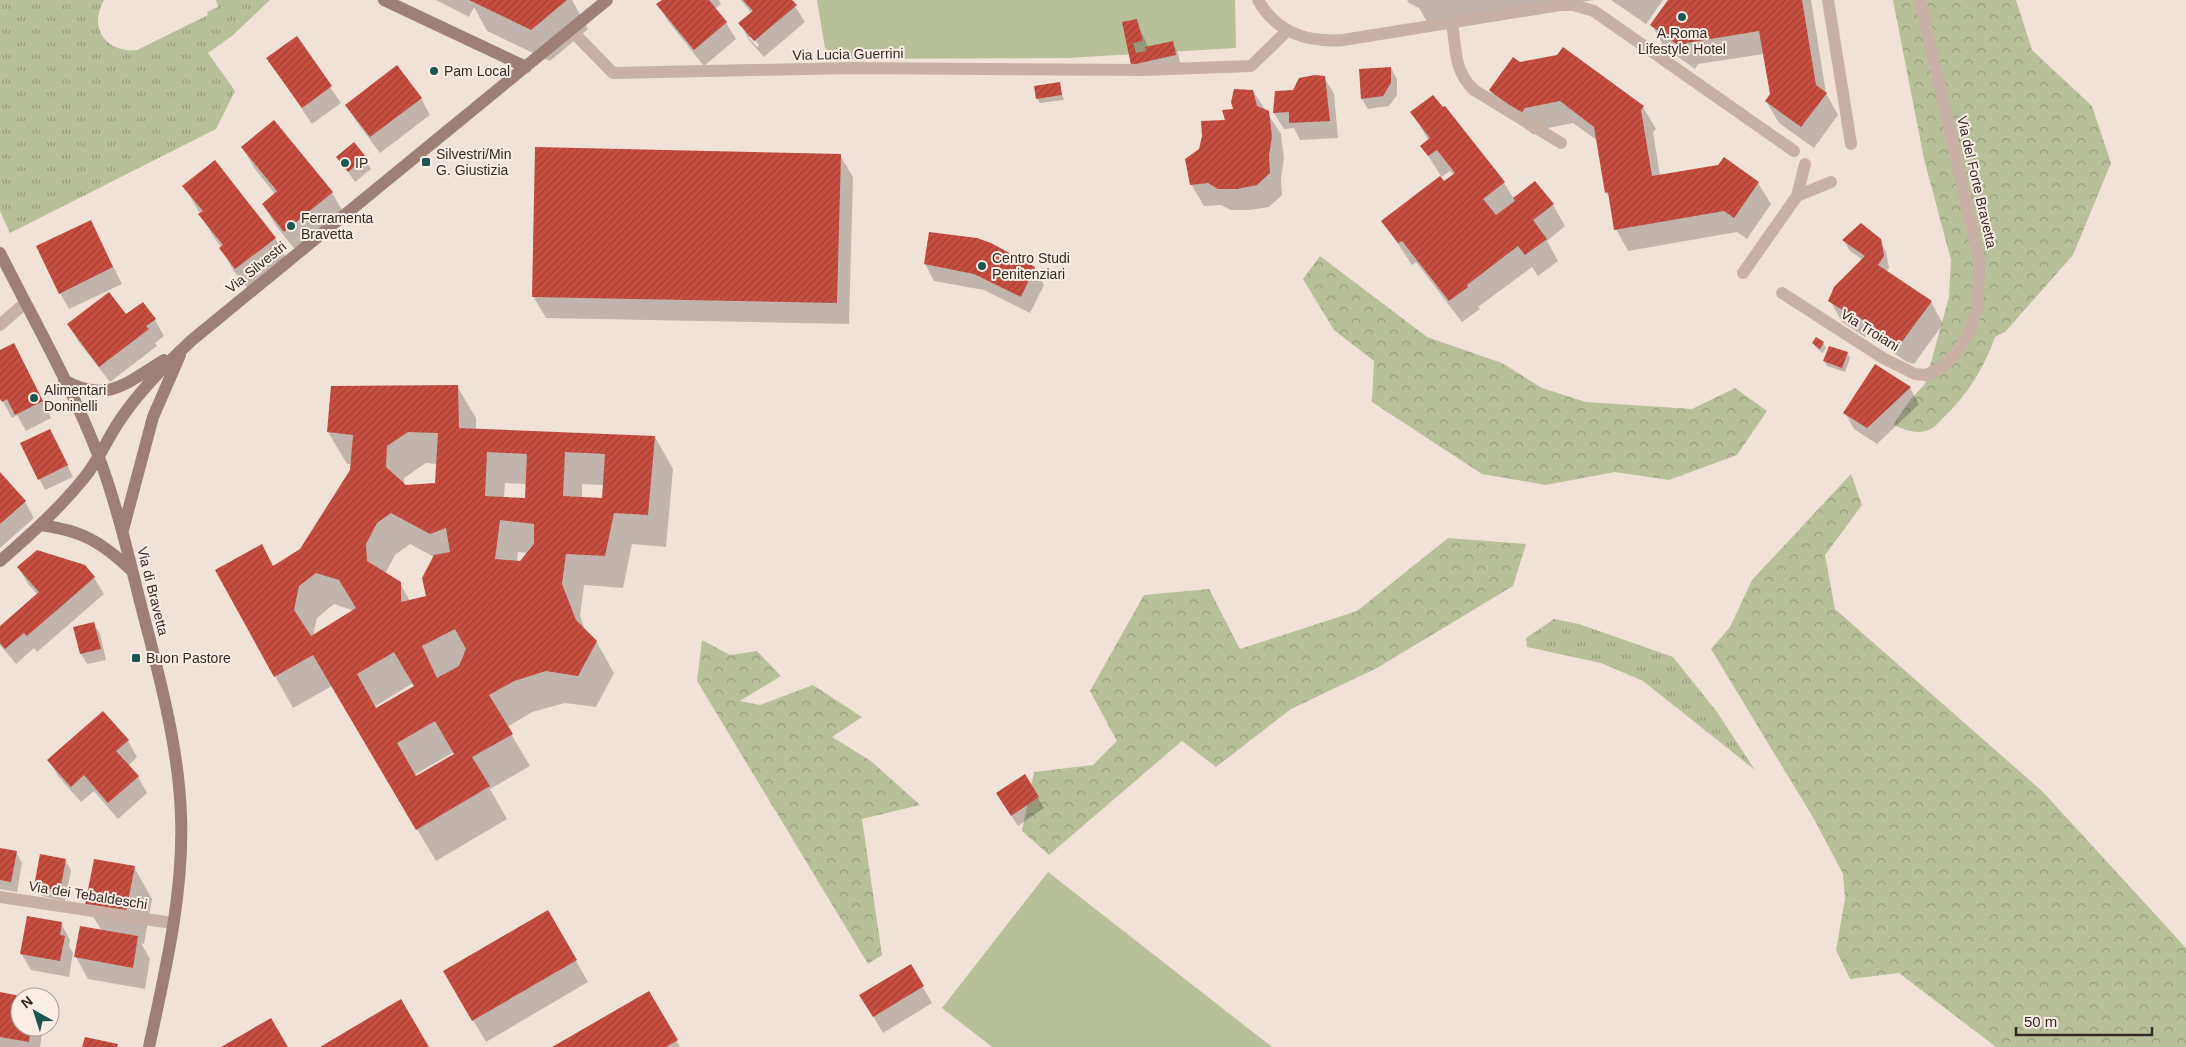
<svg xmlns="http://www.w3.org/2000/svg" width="2186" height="1047" viewBox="0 0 2186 1047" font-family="Helvetica,sans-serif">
	<defs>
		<pattern id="grass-tufts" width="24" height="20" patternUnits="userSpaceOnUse" patternTransform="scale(1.25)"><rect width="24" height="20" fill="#b8c099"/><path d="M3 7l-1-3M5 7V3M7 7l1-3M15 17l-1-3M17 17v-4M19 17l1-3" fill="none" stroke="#969c7d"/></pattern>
		<pattern id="forest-crowns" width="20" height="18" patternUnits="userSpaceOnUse" patternTransform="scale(1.25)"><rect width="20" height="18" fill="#b8c099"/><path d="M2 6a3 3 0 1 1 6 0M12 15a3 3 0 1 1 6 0" fill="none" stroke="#969c7d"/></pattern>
		<pattern id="building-hatch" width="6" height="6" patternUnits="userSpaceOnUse" patternTransform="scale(1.25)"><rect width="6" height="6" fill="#c74e41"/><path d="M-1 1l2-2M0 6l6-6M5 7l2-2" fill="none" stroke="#a24136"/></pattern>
	</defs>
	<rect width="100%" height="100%" fill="#f1e2d8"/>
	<path fill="url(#grass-tufts)" d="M0,0H104C88,28 106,53 137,50L208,15L207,12L218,7L216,0H270L232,36L208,53L235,91L216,129L10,233L0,211Z
		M1554,619L1579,624L1673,657L1717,712L1755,770L1643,681L1601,663L1527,647L1526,638Z"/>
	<path fill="url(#forest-crowns)" d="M1893,0H2016L2032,50L2092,106L2111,163L2073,255L2005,332L1995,337C1984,368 1967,396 1942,419C1939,422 1935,427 1931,429C1918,436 1904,429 1893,425L1911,399L1925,384L1949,297L1951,260L1924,159Z
		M1320,256L1427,337L1502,363L1542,388L1586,402L1692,409L1735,388L1767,411L1737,455L1669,480L1615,472L1546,485L1482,474L1372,402L1374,361L1334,330L1303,279Z
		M1851,474L1862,505L1825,555L1835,609L2043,792L2186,948V1047H1996L1899,973L1850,979L1836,950L1845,899L1843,874L1814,819L1711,649L1730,627L1752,580Z
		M1448,538L1526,544L1513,586L1377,668L1291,709L1216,767L1182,741L1049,855L1022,831L1034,772L1093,765L1117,741L1090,691L1144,595L1209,589L1240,649L1357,611Z
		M702,640L730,655L757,651L781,676L740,701L760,705L813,685L862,717L832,737L871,761L920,805L862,819L882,955L868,964L697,681Z"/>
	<path fill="#b8c099" d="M817,0H1235L1236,48L1067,58L839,59L825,48Z
		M1048,872L1272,1047H992L942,1008Z"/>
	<path fill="#0003" fill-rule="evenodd" d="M436,0H572L588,29L550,61L487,31L474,7L469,17Z
		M664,0H719L721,4L715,9L726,23L736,39L704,66L668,21L658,5Z
		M741,0H791L805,22L764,57L749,40L740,23L752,14ZM748,37H752L759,45L757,47Z
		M1407,0H1595L1427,22L1419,8L1409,3Z
		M1611,0H1663L1646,24Z
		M1669,0H1811L1826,93L1838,115L1814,148L1779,123L1766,101L1771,94L1764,54L1698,64L1695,69L1664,47L1652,25Z
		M1136,20L1148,47L1172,42L1178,53L1181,66L1138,75L1123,23Z
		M296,38L341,103L312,124L268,59Z
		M1519,63L1643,107L1656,129L1653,132L1660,176L1758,183L1771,204L1747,239L1737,232L1628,251L1616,229L1611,200L1606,192L1598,141L1573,123L1538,130L1534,135L1503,112L1490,91Z
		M1391,68L1397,79V95L1389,106L1368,109L1362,99Z
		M1324,77L1334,94L1338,138L1300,140L1294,128L1284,129L1274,113L1294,91Z
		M1059,84L1064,100L1040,103L1037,98Z
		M1253,91L1281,134L1284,159L1281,178L1282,195L1269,207L1250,210H1231L1221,205L1204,206L1191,184L1200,149Z
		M421,98L430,115L380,153L356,121L346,105Z
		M1412,113L1504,183L1514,199L1535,182L1553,205L1565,226L1547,241L1558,261L1538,276L1532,267L1478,307L1480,309L1462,322L1416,262L1412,265L1383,221L1441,176L1422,146L1429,141ZM1450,171L1454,175L1444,183L1440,178Z
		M274,122L332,193L345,215L298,253L276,226L263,204L275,194L255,169L242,147Z
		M354,144L371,169L355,182L338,157Z
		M840,155L853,177L849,324L546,318L533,296Z
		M184,186L275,238L287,260L249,290L233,270L221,247L213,236Z
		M90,221L122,284L69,309L60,293Z
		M1880,240L1886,252L1889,268L1886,272L1931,302L1943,324L1914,364L1907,362L1867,335L1865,337L1842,322L1830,300L1863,260L1850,251L1844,241Z
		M991,244L1035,268L1044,285L1030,313L984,290L934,281L925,264Z
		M126,316L155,320L164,336L155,343L157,346L110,382L78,341L69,325Z
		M1813,343H1823L1826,348L1823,353L1816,348Z
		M14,344L51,418L26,431L17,415L12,418L0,396V351Z
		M1847,353L1850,358L1845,372L1827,366L1824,361Z
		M457,386L476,418V430L655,437L673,469L666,547L632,544L623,588L584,585L580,616L585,631L596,641L614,673L596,707L565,703L532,712L507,727L530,766L490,789L507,819L436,861L332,686L293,708L275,676L274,567L301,550L351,471L352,464H347L328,432ZM426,463L438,464L436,484L404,485V478ZM505,483L527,484L526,499L504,498ZM582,484L604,485V499L582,498ZM410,544L434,557L428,597L410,601L400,583L385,574L395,555ZM518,552L528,553L520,562H517ZM334,604L355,611L313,636L317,618ZM413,683L415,686L376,710L374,707ZM454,752L456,755L415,778L414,775Z
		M1910,388L1919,404L1877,444L1854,429L1845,413Z
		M56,441L73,477L45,490L22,444Z
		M0,474L25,502L34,518L0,548Z
		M84,566L94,578L104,594L37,652L34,648L16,664L0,645V627L38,595L28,584L19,568Z
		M94,624L100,634L106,660L87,664L81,654Z
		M128,741L137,757L128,766L138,777L147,793L118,819L94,791L81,802L58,776L49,760Z
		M1024,776L1044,808L1018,826L1004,804Z
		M0,849L16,852L22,863L17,892L0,889Z
		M65,860L71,870L65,901L42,896L35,886Z
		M134,867L152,899L144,944L141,943L150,959L145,989L88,979L76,957L102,931L86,905Z
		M548,912L588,982L486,1042L445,972Z
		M61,923L70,940L69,946L73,953L69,977L31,970L21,953Z
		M910,965L932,1003L883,1033L861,995Z
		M649,992L680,1047H554Z
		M0,994L20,997V1027H43L40,1047H0Z"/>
	<path fill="url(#building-hatch)" fill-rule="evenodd" d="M469,0H567L531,30Z
		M662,0H709L727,22L694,50L656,4Z
		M743,0H792L797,5L754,41L738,23L753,11Z
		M1668,0H1802L1816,85L1827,93L1801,127L1765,101L1770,94L1759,31L1686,43L1682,48L1650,25Z
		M1137,19L1143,41L1133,43L1136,53L1146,51L1145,47L1173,41L1176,55L1131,65L1122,22Z
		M297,36L332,86L302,108L266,58Z
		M1563,47L1644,106L1641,110L1652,176L1718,165L1724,157L1759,182L1734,218L1724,211L1614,230L1608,192L1605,193L1594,127L1560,101L1525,108L1521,114L1489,90L1513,57L1520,62L1557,55Z
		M397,65L422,98L370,137L345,105Z
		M1391,67V83L1383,96L1361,99L1359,69Z
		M1315,75L1325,76L1330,121L1289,123V112L1273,113L1275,91L1293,90L1299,78Z
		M1060,82L1062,95L1036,99L1034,86Z
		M1234,89L1253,90L1257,106L1269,111L1272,136L1269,156L1270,173L1257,185L1237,189H1218L1208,183L1190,185L1185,159L1199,149L1202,136L1201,121L1225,120L1222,110L1233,109L1231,102Z
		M1433,95L1443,107L1445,106L1505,182L1483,199L1496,215L1515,201L1513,198L1535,181L1554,204L1533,220L1547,239L1525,255L1518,246L1467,285L1468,287L1449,301L1402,241L1398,243L1381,221L1440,176L1444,181L1455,173L1437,150L1428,156L1420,146L1430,138L1410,112Z
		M274,120L333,192L284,232L262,204L277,191L241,147Z
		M354,142L366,157L348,172L336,157Z
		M535,147L841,154L837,303L532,297Z
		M215,160L276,238L235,269L219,248L223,245L198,214L203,211L182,186Z
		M91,220L113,267L59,294L36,246Z
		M1861,223L1881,239L1884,256L1878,265L1932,301L1901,343L1893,340L1854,314L1852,316L1828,301L1834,287L1865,256L1842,240Z
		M929,232L977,238L991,243L1035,267L1021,297L974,274L924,264Z
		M109,292L126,314L143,302L156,319L146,326L149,329L99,367L67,324Z
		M1816,337L1824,342L1820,349L1812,343Z
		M14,343L43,401L15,415L7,399L2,402L0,399V350Z
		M1829,346L1848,352L1842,368L1823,361Z
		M1875,364L1911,387L1867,428L1843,413Z
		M458,385L459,428L655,436L648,515L614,513L605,556L566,554L562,584L576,620L597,641L578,676L546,671L514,681L489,695L513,734L472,757L490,786L416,830L313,655L274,677L215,570L262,544L273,566L300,549L350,470L353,435L327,432L331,386ZM408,432L438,433L435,483L406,485L386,467L387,446ZM487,452L527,454L525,498L485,496ZM565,452L605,454L602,498L563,496ZM391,513L430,534L446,528L450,552L434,555L422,578L426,596L401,602V582L367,561L366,544L377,523ZM500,520L534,524V544L520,561L495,559ZM316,573L339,580L356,608L311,636L294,610L299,586ZM455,629L466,649L459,666L437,678L422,646ZM394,652L414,686L376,708L357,674ZM435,721L454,754L416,776L397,743Z
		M50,429L68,465L38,480L20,443Z
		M0,472L26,501L0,524Z
		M37,550L85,565L95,577L27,636L24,633L5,649L0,643V626L39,592L17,567Z
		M94,622L101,649L80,654L73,627Z
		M103,711L129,740L116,751L139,776L108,803L84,775L71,787L47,760Z
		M1025,774L1039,797L1011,816L996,793Z
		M0,848L17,851L11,882L0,880Z
		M40,854L66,859L60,891L34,886Z
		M94,859L135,866L126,912L85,905Z
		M548,910L577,960L472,1021L443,971Z
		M27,916L62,922L60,935L65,936L60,961L20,954Z
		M80,926L138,936L133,968L74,957Z
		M911,964L924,986L873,1017L859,995Z
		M649,991L678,1040L666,1047H552Z
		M0,992L20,996V1027H31L29,1042L0,1037Z
		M401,999L429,1047H320Z
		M271,1018L288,1047H221Z
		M85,1037L118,1044L117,1047H82Z"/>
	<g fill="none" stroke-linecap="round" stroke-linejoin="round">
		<path stroke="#c9b0a5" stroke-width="12" d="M1258,0C1276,32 1307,43 1343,40L1560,5H1573L1594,11L1794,151
			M1828,0L1851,144
			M1452,23C1456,48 1454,72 1474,90L1561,143
			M571,30L613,73L852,68L1143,70L1251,66L1287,31
			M1797,196L1831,182
			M1743,273L1797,196L1805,164
			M1782,293L1883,358L1915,374L1926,375L1941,368L1952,358L1968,335L1977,310L1980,263L1920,0
			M0,325L25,303
			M0,897L172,923"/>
		<path stroke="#9d7f76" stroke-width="12" d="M384,0L526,67
			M0,253C34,321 73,388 100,460C121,517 133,577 149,636C164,695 179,755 181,816C184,893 165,972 149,1047
			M64,380C106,405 128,382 164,360
			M40,525C81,530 102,542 131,570
			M123,530L153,417L180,355
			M0,561C30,535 59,509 84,478C99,460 107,439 120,420C140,390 166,364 192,340L607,0"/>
	</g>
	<g fill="#1c5652" stroke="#f9ede5" stroke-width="2">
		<circle cx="1682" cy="17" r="5"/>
		<circle cx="434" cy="71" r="5"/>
		<rect x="421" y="157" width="10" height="10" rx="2.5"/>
		<circle cx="345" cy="163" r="5"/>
		<circle cx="291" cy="226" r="5"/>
		<circle cx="982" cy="266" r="5"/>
		<circle cx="34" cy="398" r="5"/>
		<rect x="131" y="653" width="10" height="10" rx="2.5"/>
	</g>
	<g text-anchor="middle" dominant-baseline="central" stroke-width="4" stroke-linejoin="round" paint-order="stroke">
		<g font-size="14" fill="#352926" stroke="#f9ede5" text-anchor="start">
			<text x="1682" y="33" text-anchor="middle">A.Roma<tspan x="1682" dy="16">Lifestyle Hotel</tspan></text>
			<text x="444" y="71">Pam Local</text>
			<text x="436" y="154">Silvestri/Min<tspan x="436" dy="16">G. Giustizia</tspan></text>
			<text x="355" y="163">IP</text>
			<text x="301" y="218">Ferramenta<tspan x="301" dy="16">Bravetta</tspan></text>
			<text x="992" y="258">Centro Studi<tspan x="992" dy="16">Penitenziari</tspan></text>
			<text x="44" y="390">Alimentari<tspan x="44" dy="16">Doninelli</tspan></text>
			<text x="146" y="658">Buon Pastore</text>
		</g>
		<g font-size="14" fill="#352926" stroke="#f9ede5">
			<text transform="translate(848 54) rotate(-1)">Via Lucia Guerrini</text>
			<text transform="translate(1977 182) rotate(77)">Via del Forte Bravetta</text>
			<text transform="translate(256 267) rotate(-39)">Via Silvestri</text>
			<text transform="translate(1870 330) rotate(32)">Via Troiani</text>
			<text transform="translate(153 591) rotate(76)">Via di Bravetta</text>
			<text transform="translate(88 895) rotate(9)">Via dei Tebaldeschi</text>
		</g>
	</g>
	<g transform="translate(35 1012) rotate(321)"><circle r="24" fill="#f9ede5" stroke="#ab9f99"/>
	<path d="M0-4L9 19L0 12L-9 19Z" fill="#1c5652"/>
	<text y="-8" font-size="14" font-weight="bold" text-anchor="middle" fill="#352926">N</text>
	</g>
	<path d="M2016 1027v8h136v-8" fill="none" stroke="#352926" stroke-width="2.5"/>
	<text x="2024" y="1027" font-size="15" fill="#352926" stroke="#f9ede5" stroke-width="4" paint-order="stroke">50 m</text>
</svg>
